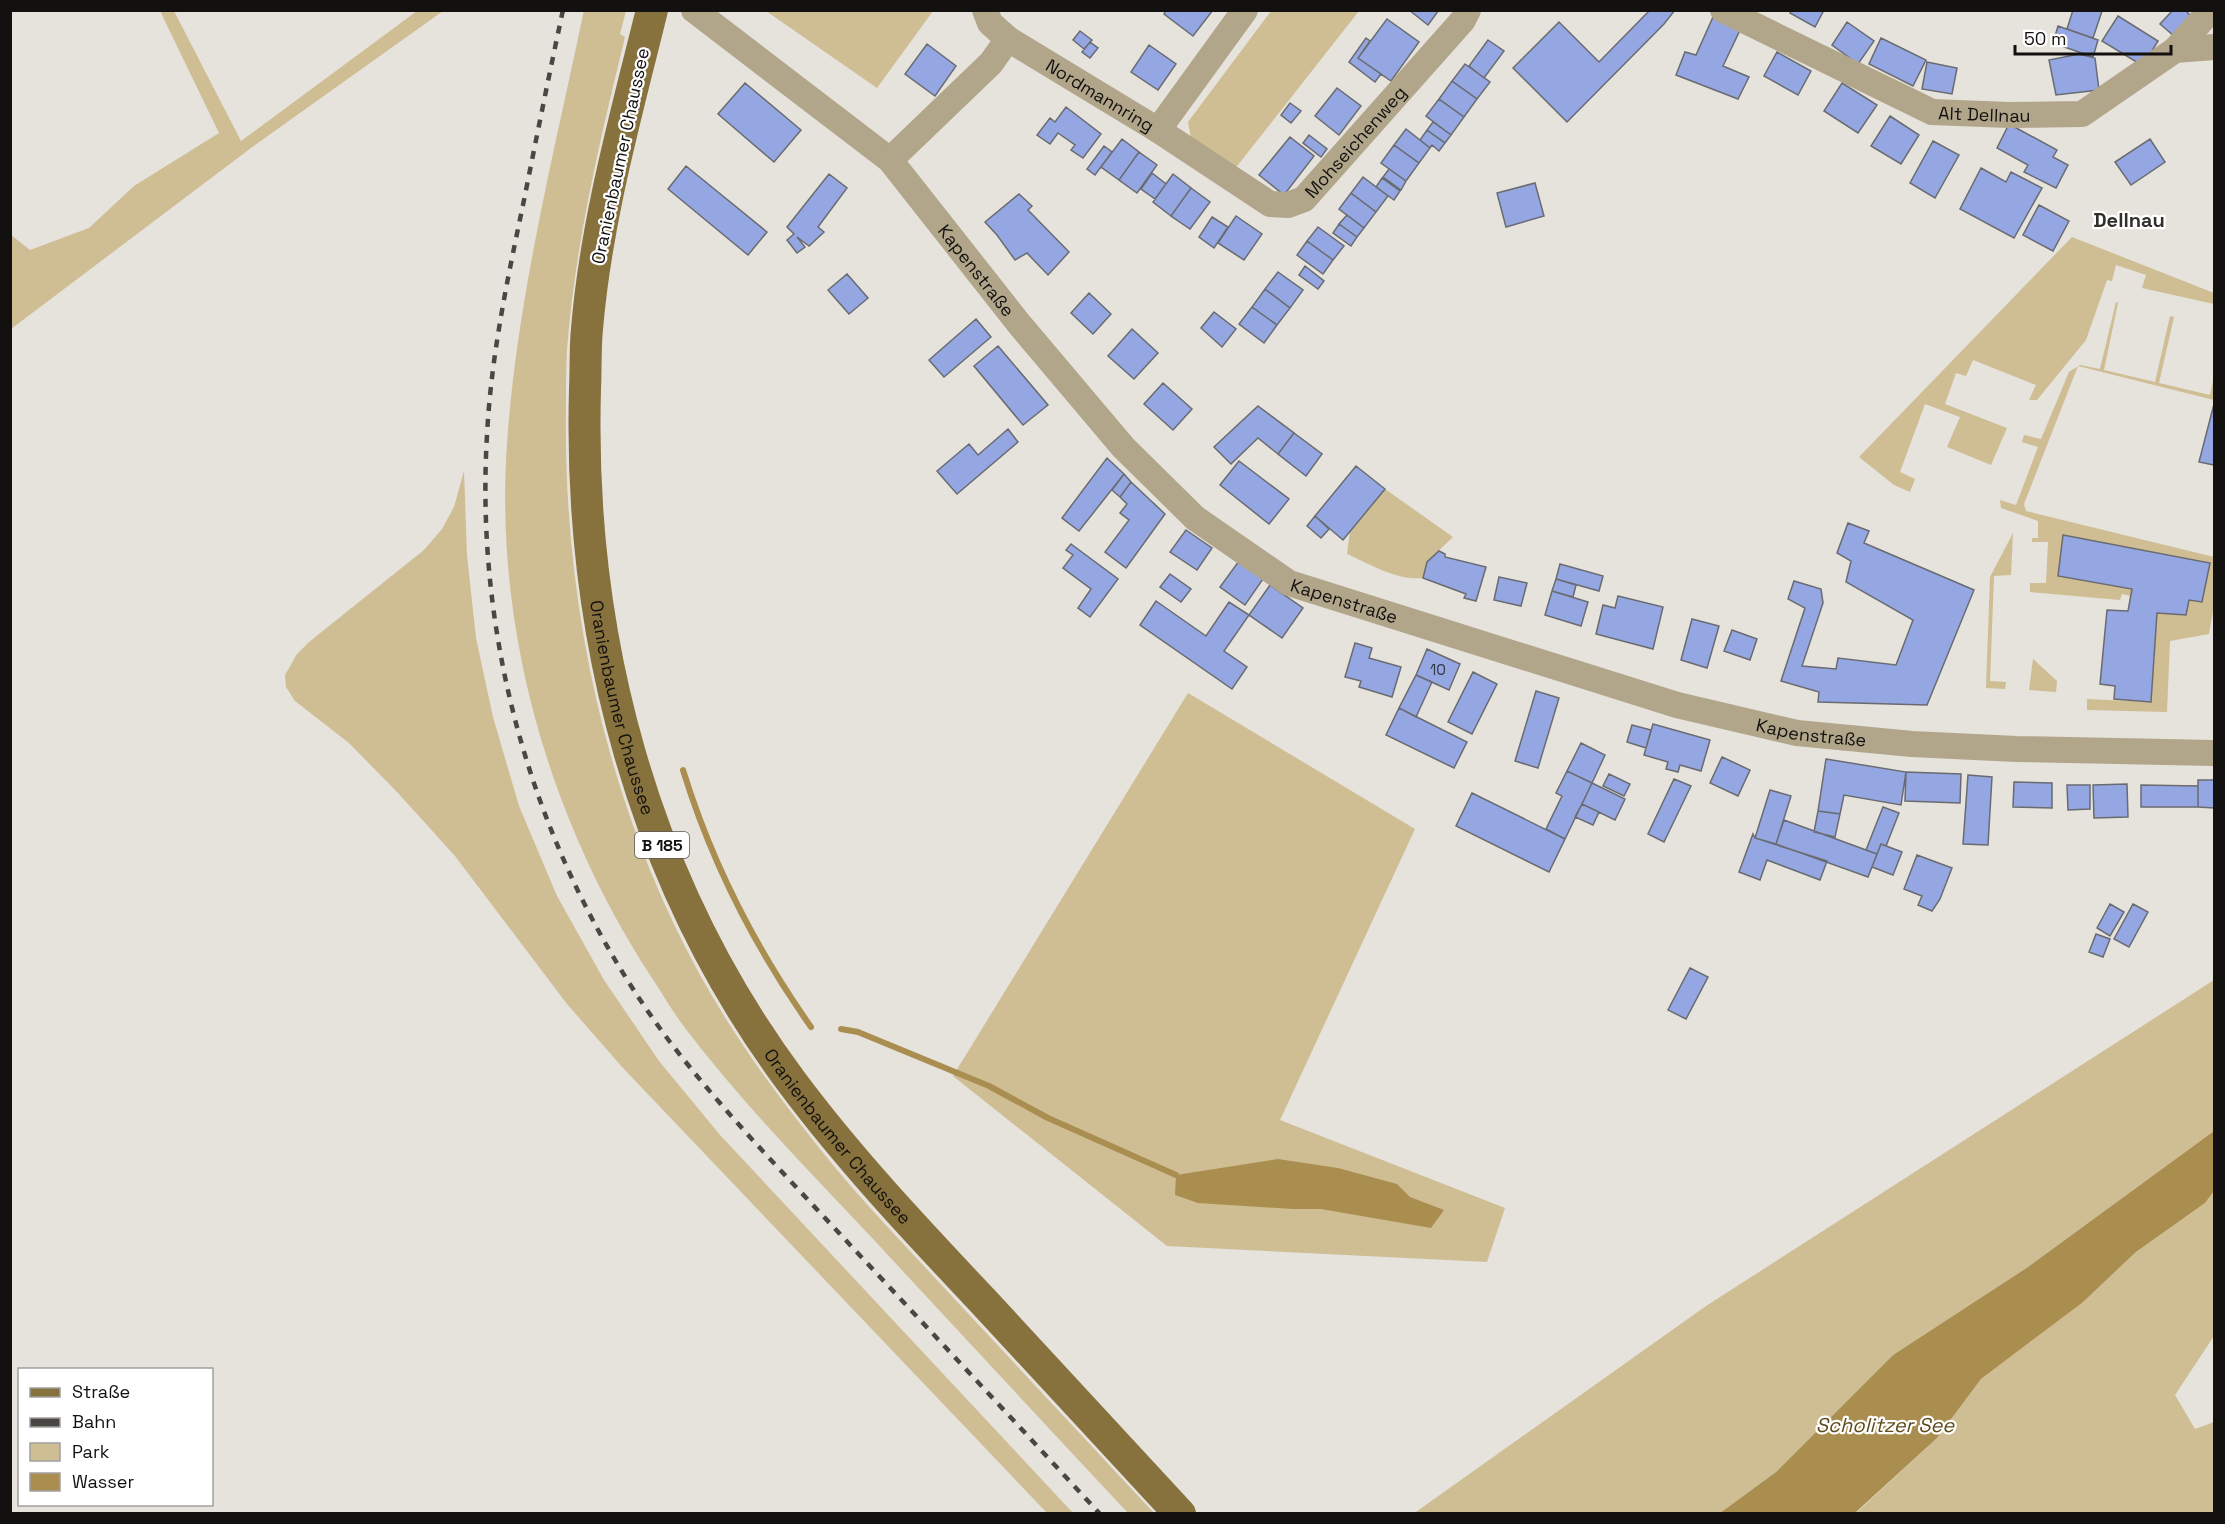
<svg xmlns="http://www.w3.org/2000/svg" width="2225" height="1524" viewBox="0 0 2225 1524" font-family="'Space Grotesk',sans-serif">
	<rect width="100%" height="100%" fill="#e6e2dc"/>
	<path fill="#cfbd94" d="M584,10L626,11L620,34L625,37C600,140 575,244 567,350C566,370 566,390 566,409C563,603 606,804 700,975C731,1031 769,1085 809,1135C851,1190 901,1241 948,1292C1017,1366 1086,1440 1154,1513H1128C1044,1423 959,1332 875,1241C810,1172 743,1104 685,1028C673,1012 663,995 652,978C550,822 494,631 507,444C517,298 554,154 584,10Z
		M163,11H174L241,141L417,11H443L251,148L11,329V235L30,250L89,228L134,186L219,133L161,13Z
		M766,11H933L877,88Z
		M1271,11H1359L1234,170L1192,144L1188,122Z
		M2072,237L2214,293V304L2142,288L2146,275L2116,265L2112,281L2107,280L2086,340L2037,400H2029L2036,385L1973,360L1966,376L1956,373L1945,404L2007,428L1991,465L1947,447L1960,417L1925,404L1900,472L1915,479L1910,492L1894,485L1859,457Z
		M2116,302L2118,303L2104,370L2155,382L2170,316L2174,317L2159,383L2210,395L2214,377V400L2078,366L2024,504L2026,511L2214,557V605L2209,634L2170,641L2167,712L2087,710V699L2151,702L2157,613L2186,615L2189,600L2202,602L2209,563L2058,576L2132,589L2131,596L2122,594L2120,600L2030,592V583H2046L2048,542H2032V538H2038V521L2001,508L2000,500L2016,505L2038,447L2022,442L2024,435L2041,439L2069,372L2080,365L2100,369Z
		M464,471L467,555L476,638L493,717L519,806L557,896L604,980L659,1061L720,1135L1073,1513H1047L623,1068L567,1004L455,856L398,793L349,743L295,701L286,687L285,675L297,654L309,642L424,550L442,529L454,507Z
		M1385,489L1453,537L1427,562L1423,578C1397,581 1370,564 1347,554L1350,531Z
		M2013,533L2011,575L1994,576L1990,681L2006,682L2005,689L1986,688L1990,577Z
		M2033,659L2057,681L2056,692L2029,690Z
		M1188,693L1415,829L1280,1120L1505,1208L1487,1262L1167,1246L953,1076Z
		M2214,980V1131L2028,1267L1893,1355L1776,1472L1720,1513L1413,1514L1706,1306Z
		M2214,1191V1336L2175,1395L2195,1429L2214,1422V1513L1855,1514L1937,1438L1981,1379L2082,1303L2136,1252L2205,1203Z"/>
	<path fill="#aa8e4f" d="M2214,1131V1191L2205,1203L2136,1252L2082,1303L1981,1379L1937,1438L1855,1513H1720L1776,1472L1893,1355L2028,1267Z
		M1278,1159L1338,1168L1397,1184L1410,1197L1444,1210L1431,1228L1321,1209H1293L1198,1203L1175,1195L1176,1175Z"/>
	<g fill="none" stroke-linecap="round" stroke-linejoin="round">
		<path stroke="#aa8e4f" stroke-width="6" d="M683,770C711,861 756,949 811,1027
			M841,1029L858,1032L989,1086L1048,1118L1176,1175"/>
	</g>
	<path fill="#94a7e2" stroke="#696b71" stroke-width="1.5" d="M1166,10H1213L1193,36L1164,14Z
		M1409,10H1439L1428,25Z
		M1646,10H1675L1664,24L1567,122L1513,68L1559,22L1599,62L1648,12Z
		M1792,10H1824L1815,27L1790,13Z
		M2073,10L2102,11L2093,38L2067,29Z
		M2173,10H2185L2192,17L2174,36L2160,24Z
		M2118,16L2158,41L2143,66L2102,41Z
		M1713,17L1740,30L1723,66L1749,77L1738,99L1676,75L1685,52L1696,55Z
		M1387,19L1419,42L1391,81L1358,58Z
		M1847,22L1874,41L1858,64L1832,45Z
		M2058,26L2098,40L2093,57L2053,43Z
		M1080,31L1092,40L1084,49L1073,40Z
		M1366,38L1370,41L1358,58L1381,74L1375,82L1349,62Z
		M1881,38L1926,60L1913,86L1869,64Z
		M1488,40L1504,51L1484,78L1469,66Z
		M1090,42L1098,48L1090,58L1082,52Z
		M927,44L956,66L935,96L905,74Z
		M1149,45L1176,64L1158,90L1131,72Z
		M1777,52L1811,71L1798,95L1764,76Z
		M2079,54L2095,58L2099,90L2056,95L2049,60Z
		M1927,62L1957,68L1952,94L1922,89Z
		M1465,64L1490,82L1477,99L1452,81Z
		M1452,81L1477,99L1464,117L1439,99Z
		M745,83L801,130L774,162L718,114Z
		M1842,83L1877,105L1858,133L1824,111Z
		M1337,88L1361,106L1339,135L1315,116Z
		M1439,99L1464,117L1451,135L1426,116Z
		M1290,103L1301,111L1291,123L1281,115Z
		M1066,107L1101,134L1083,158L1071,150L1075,145L1058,133L1050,144L1037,135L1050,118L1055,122Z
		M1890,116L1919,135L1901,164L1871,146Z
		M1433,122L1451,135L1445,143L1427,130Z
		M2009,124L2057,150L2053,157L2068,165L2056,188L2024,172L2028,165L1997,148Z
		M1406,129L1430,148L1419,163L1394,145Z
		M1427,130L1445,143L1439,151L1432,145L1430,148L1420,140Z
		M1309,135L1327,149L1321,157L1303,143Z
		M1290,137L1314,156L1284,195L1259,175Z
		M1122,139L1139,152L1119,180L1101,167Z
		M2150,139L2165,162L2131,185L2115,162Z
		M1933,141L1959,155L1935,198L1910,183Z
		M1394,145L1419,163L1406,181L1381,163Z
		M1104,146L1112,152L1095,175L1087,169Z
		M1139,152L1157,165L1137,193L1119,180Z
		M686,166L767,232L748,255L668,189Z
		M1981,168L2006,182L2011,172L2042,188L2014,238L1960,209Z
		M1389,169L1406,181L1401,190L1383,177Z
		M1152,173L1166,184L1155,199L1141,189Z
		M829,174L847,188L818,227L824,232L809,246L797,237L805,247L797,253L787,240L794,234L787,227Z
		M1173,174L1191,188L1171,216L1153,202Z
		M1363,177L1388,196L1376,212L1351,193Z
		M1382,178L1400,191L1394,200L1376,187Z
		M1535,183L1544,216L1506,227L1497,193Z
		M1191,188L1210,202L1190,229L1171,216Z
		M1351,193L1376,212L1364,228L1339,209Z
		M1019,194L1032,206L1028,210L1069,252L1048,275L1027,253L1015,260L997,235L985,222Z
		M2039,205L2069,221L2053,251L2023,235Z
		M1347,215L1364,228L1357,237L1339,224Z
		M1236,216L1262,234L1244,260L1218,243Z
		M1212,217L1228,227L1214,248L1199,237Z
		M1339,224L1357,237L1351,246L1333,233Z
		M1318,227L1344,246L1333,260L1307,241Z
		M1307,241L1333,260L1323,274L1297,255Z
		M1305,266L1324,281L1318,289L1299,275Z
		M1278,272L1303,290L1290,308L1265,289Z
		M847,274L868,298L849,314L828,290Z
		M1265,289L1290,308L1277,325L1252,307Z
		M1089,293L1111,314L1093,334L1071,313Z
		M1252,307L1277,325L1264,343L1239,324Z
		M1214,312L1236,329L1222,347L1201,328Z
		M976,319L991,337L944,377L929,360Z
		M1132,329L1158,353L1134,379L1108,356Z
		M998,346L1048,405L1023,425L974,366Z
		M1163,383L1192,409L1173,430L1144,404Z
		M2214,404V465L2199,462Z
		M1258,406L1294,433L1278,454L1258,438L1231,464L1214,447Z
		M1008,429L1018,442L957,494L937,471L969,444L978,455Z
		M1294,433L1322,454L1306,476L1278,454Z
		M1107,458L1124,474L1079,531L1062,518Z
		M1239,461L1289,499L1269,524L1220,485Z
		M1356,466L1385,489L1343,540L1315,516Z
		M1124,474L1131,482L1120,497L1112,490Z
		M1131,482L1165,514L1126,568L1105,552L1129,520L1120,513L1127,504L1120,497Z
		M1315,516L1329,529L1321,538L1307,526Z
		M1848,523L1869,531L1864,543L1974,590L1927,705L1818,702L1819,692L1781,681L1805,608L1788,599L1794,581L1821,589L1823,603L1802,666L1836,669L1838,658L1896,665L1913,620L1846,582L1851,561L1837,553Z
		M1186,530L1212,548L1197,570L1170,552Z
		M2063,535L2210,563L2202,602L2189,600L2186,615L2157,613L2151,702L2114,699L2115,686L2100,684L2107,610L2128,611L2132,589L2058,576Z
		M1071,544L1118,579L1090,617L1078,608L1091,589L1063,568L1073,555L1066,550Z
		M1439,551L1445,554V557L1486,567L1476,601L1464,598L1466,594L1423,578L1427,562Z
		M1239,561L1263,579L1245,605L1220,587Z
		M1560,564L1603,576L1599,591L1556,579Z
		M1170,574L1191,589L1181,602L1160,587Z
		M1499,577L1527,583L1521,606L1494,600Z
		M1556,579L1576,585L1573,597L1552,591Z
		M1270,585L1303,608L1282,638L1249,615Z
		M1552,591L1588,602L1581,626L1545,615Z
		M1618,596L1663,607L1653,649L1596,634L1603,605L1615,608Z
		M1156,601L1206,636L1229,602L1249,615L1224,651L1247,667L1232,689L1140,625Z
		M1692,619L1719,626L1707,668L1681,660Z
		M1732,630L1757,639L1750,660L1724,651Z
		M1355,643L1372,648L1369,658L1401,667L1392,697L1359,687L1361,681L1345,677Z
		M1427,649L1460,664L1449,690L1416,675Z
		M1473,672L1497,684L1472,734L1448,722Z
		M1416,675L1432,682L1416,717L1399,708Z
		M1536,691L1559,698L1538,768L1515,761Z
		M1399,708L1467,742L1454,768L1386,735Z
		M1653,724L1710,740L1701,771L1680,765L1678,772L1666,769L1668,762L1644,755Z
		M1632,725L1651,730L1646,748L1627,742Z
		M1581,743L1605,755L1592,783L1567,771Z
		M1722,757L1750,770L1738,796L1710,783Z
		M1826,759L1906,772L1901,805L1844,795L1840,814L1818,811Z
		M1567,771L1592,783L1565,839L1546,829L1562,796L1556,793Z
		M1906,772L1961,774L1960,803L1905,801Z
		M1609,774L1630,784L1624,796L1603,786Z
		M1968,775L1992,777L1988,845L1963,844Z
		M1674,779L1691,786L1664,842L1648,834Z
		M2198,780H2214V808L2198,807Z
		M2014,782L2052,783V808L2013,807Z
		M1592,783L1625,799L1615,820L1582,804Z
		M2127,784L2128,817L2094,818L2093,785Z
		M2067,785H2090V809L2068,810Z
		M2141,785L2198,786V807H2141Z
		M1770,790L1791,796L1776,844L1755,838Z
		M1472,793L1565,839L1549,872L1456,826Z
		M1582,804L1599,812L1593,825L1575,817Z
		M1883,807L1899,813L1886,846L1881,844L1877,854L1866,850Z
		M1818,811L1840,814L1835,837L1814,832Z
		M1784,820L1877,854L1868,877L1776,844Z
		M1753,834L1755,838L1827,861L1820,880L1767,860L1760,880L1739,872Z
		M1881,844L1902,852L1893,875L1872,867Z
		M1917,855L1952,868L1940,899L1932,911L1918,905L1922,896L1904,889Z
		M2110,904L2124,912L2110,936L2097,928Z
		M2133,904L2148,912L2129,947L2114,939Z
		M2096,934L2110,939L2103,957L2089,952Z
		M1690,968L1708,977L1686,1019L1668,1010Z"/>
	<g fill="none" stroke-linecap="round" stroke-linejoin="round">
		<g stroke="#b1a58a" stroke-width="26">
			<path id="s1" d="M694,10L890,160L1020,325L1123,447L1195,518L1289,583L1677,705L1797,733L1912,744L2016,749L2214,753"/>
			<path id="s2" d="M985,10L990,23L1008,39L1158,130L1245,10"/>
			<path id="s3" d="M1723,10L1932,112L2009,115L2082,114L2175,50L2214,47"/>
			<path d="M2175,50L2211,10"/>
			<path id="s4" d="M1158,130L1270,204L1288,205L1304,199L1463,20L1468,10"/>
			<path d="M890,160L991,63L1008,39"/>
		</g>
		<path stroke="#87713d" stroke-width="32" id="s5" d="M652,10C626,115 596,221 587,329C585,349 586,369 585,389C578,635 642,881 791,1081C849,1159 916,1230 982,1300C1048,1371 1114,1442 1180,1514"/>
		<path stroke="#494744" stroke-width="4.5" stroke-dasharray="8 8" stroke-linecap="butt" d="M563,10C549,75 536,140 523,205C507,281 491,357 487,435C474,651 540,869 670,1042C726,1115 791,1181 853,1248C936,1337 1018,1425 1100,1514"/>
	</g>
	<g text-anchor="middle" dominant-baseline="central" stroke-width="4.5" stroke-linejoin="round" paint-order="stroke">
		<g font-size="15" fill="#333644">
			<text x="1438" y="669">10</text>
		</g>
		<rect fill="#fff" stroke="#5a5857" stroke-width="1.5" x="635" y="832" width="54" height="26" rx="4.5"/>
		<g font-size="16" font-weight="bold" fill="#13110f">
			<text x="662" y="845">B 185</text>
		</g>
		<g font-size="18" fill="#13110f" stroke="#fff">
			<text stroke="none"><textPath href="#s2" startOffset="146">Nordmannring</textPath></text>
			<text stroke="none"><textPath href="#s3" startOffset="285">Alt Dellnau</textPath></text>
			<text stroke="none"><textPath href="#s4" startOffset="246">Mohseichenweg</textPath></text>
			<text transform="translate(620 156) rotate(-78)">Oranienbaumer Chaussee</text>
			<text stroke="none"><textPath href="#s1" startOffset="387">Kapenstraße</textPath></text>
			<text stroke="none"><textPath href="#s1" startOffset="890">Kapenstraße</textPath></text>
			<text stroke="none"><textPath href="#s5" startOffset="708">Oranienbaumer Chaussee</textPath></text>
			<text stroke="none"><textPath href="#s1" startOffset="1376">Kapenstraße</textPath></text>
			<text stroke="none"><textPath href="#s5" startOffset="1194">Oranienbaumer Chaussee</textPath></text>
		</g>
		<g font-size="20" font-weight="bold" fill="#312f29" stroke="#fff">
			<text x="2129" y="220">Dellnau</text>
		</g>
		<g font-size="20" font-style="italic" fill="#5f4b1a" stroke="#fff">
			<text x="1885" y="1425">Scholitzer See</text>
		</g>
	</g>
	<rect width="2225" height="1524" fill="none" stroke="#13110f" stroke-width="24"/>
	<rect x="18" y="1368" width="195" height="138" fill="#ffffff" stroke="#a1a09f" stroke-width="1.5"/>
	<rect x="30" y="1388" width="30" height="9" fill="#87713d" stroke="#a1a09f" stroke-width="1.5"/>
	<text x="72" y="1398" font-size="18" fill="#13110f">Straße</text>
	<rect x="30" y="1418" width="30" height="9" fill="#494744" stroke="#a1a09f" stroke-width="1.5"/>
	<text x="72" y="1428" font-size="18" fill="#13110f">Bahn</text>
	<rect x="30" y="1443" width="30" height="18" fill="#cfbd94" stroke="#a1a09f" stroke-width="1.5"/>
	<text x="72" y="1458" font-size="18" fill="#13110f">Park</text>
	<rect x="30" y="1473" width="30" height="18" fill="#aa8e4f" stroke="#a1a09f" stroke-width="1.5"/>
	<text x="72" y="1488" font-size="18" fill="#13110f">Wasser</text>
	<path d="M2015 45v9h156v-9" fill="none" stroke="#13110f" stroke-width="3"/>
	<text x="2024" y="45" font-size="18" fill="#13110f" stroke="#ffffff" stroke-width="4.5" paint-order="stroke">50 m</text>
</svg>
